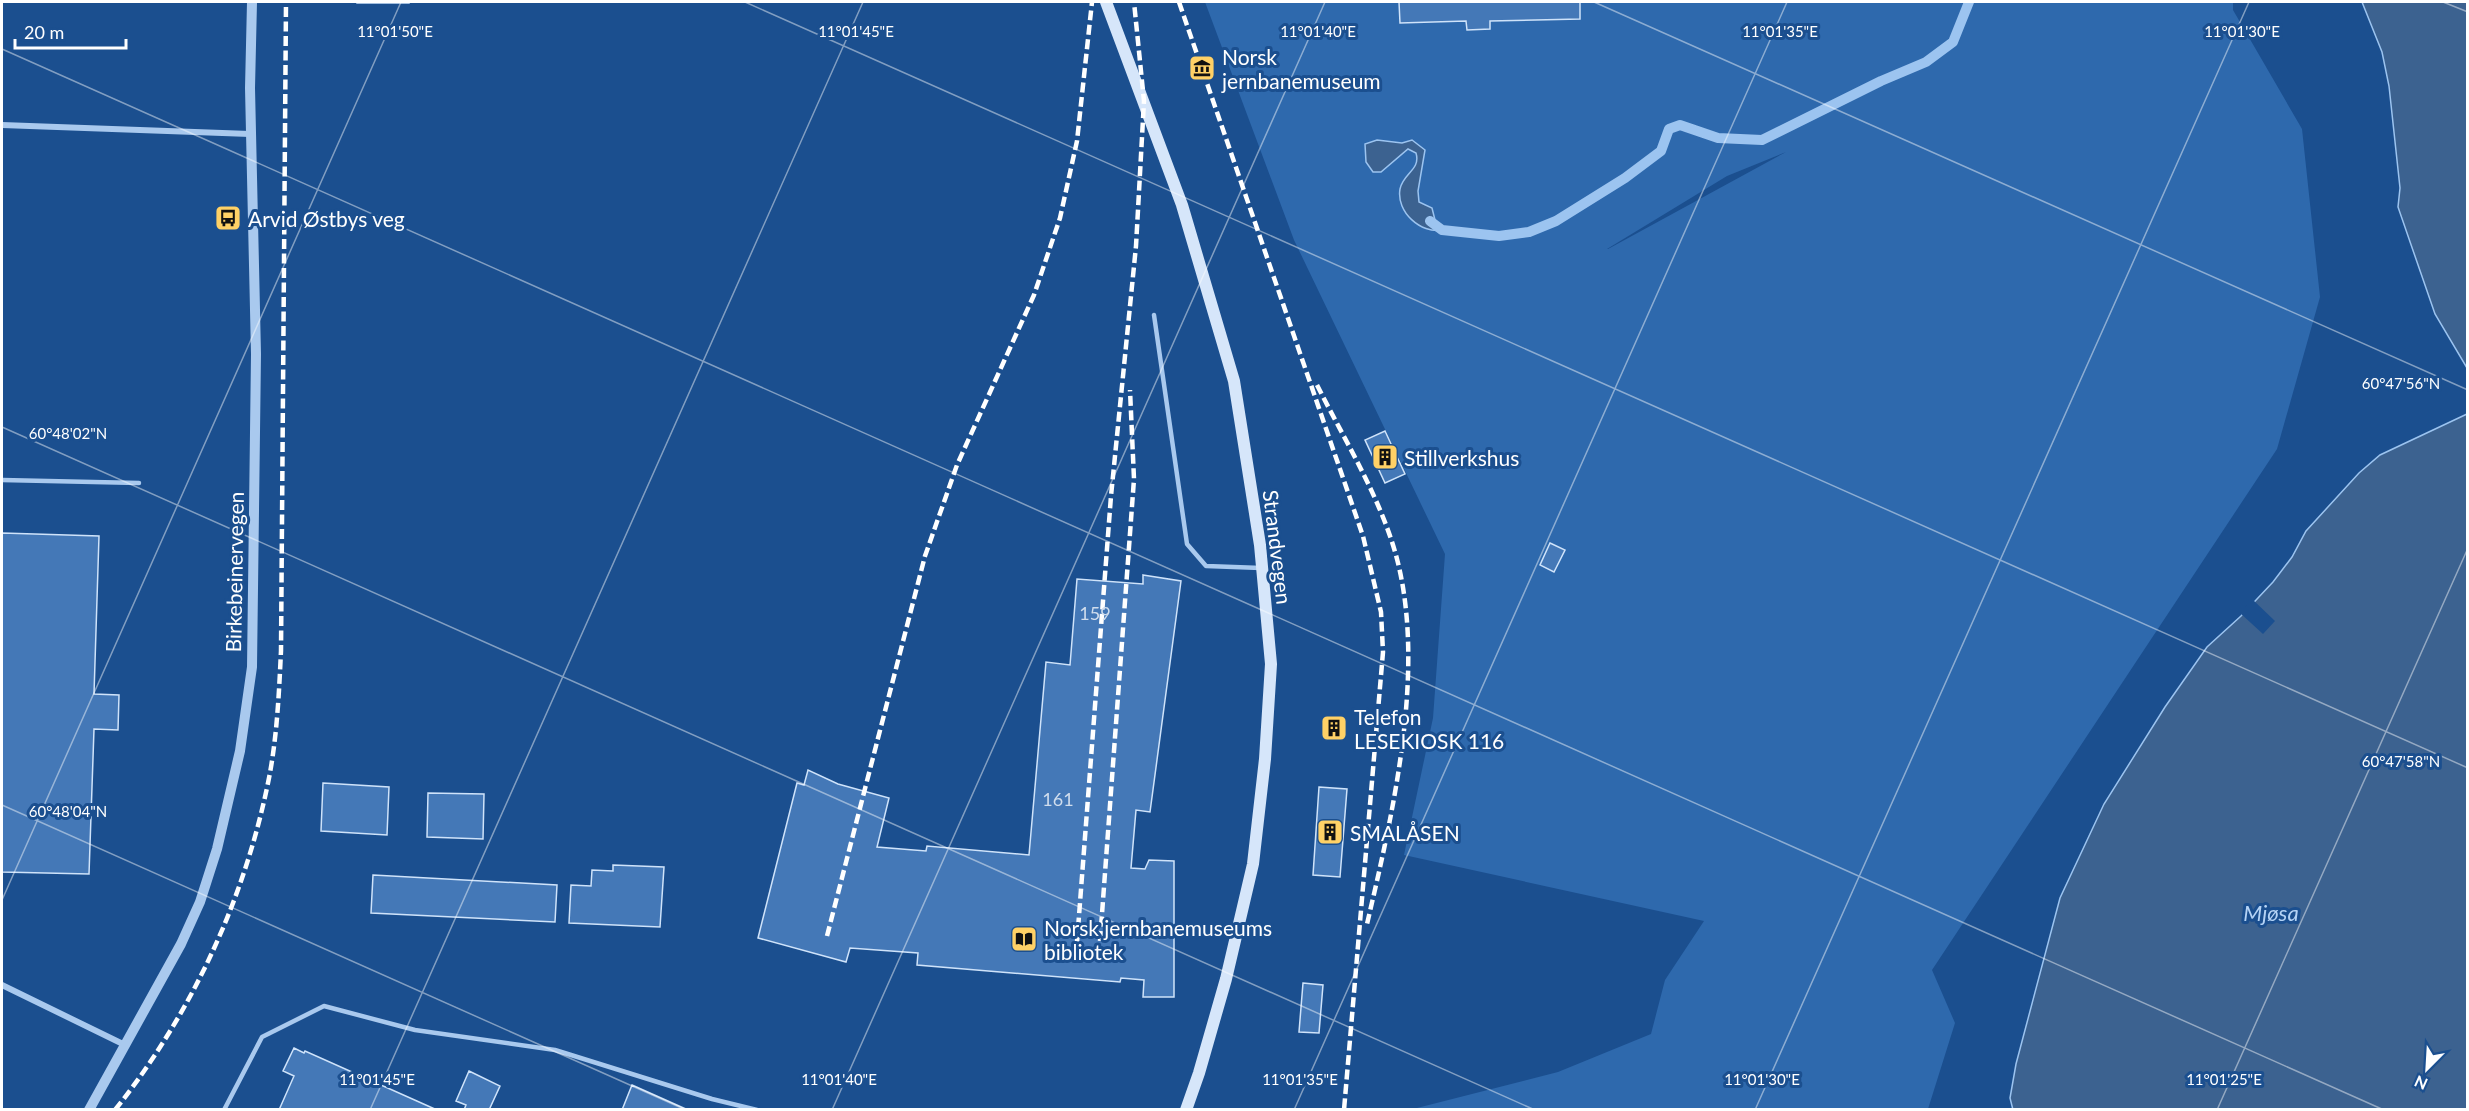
<svg xmlns="http://www.w3.org/2000/svg" width="2469" height="1111" viewBox="0 0 2469 1111" font-family="Lato,sans-serif">
	<rect width="100%" height="100%" fill="#1b4f8f"/>
	<path fill="#2e69ad" fill-rule="evenodd" d="M1205,2H2233V10L2302,129L2320,297L2277,449L1932,970L1955,1023L1928,1109H1413L1558,1072L1651,1034L1665,980L1704,921L1404,855L1433,718L1445,554L1294,240ZM1786,152L1608,249H1607L1727,176Z"/>
	<path fill="#3c6290" stroke="#9cc4f0" stroke-width="1.5" d="M2362,2H2467V368L2435,314L2398,207L2400,188L2389,86L2382,52Z
		M1377,140L1402,143L1412,140L1425,150L1418,191L1419,202L1432,208L1436,224L1442,230C1421,234 1396,212 1400,189C1403,173 1421,170 1416,153L1408,149L1381,172H1373L1366,162L1365,144Z
		M2467,414V1109L2013,1110L2010,1098L2016,1064L2060,898L2104,804L2165,707L2207,647L2241,616L2273,582L2292,557L2306,531L2359,473L2380,455Z"/>
	<path fill="#1b4f8f" d="M2252,599L2275,621L2263,634L2240,613Z"/>
	<g fill="none" stroke-linecap="round" stroke-linejoin="round">
		<path stroke="#9cc4f0" stroke-width="10" d="M1430,221L1442,230L1499,236L1529,232L1556,221L1625,178L1661,151L1669,129L1680,125L1718,138L1762,140L1881,81L1926,62L1953,42L1969,2"/>
	</g>
	<path fill="#4478b7" stroke="#cfe3fa" stroke-width="1.5" d="M357,2H409V3H357Z
		M1399,2H1580V19L1490,21V29L1467,30L1466,21L1400,23Z
		M1385,431L1405,474L1385,483L1365,440Z
		M2,533L99,536L94,694L119,695L118,730L94,729L89,874L2,872Z
		M1550,543L1565,550L1554,572L1540,565Z
		M1143,575L1181,581L1150,812L1136,810L1131,868L1145,869L1149,860L1174,861V997H1143L1144,980L1121,978L1120,982L917,965L918,953L850,948L846,962L758,938L797,783L804,785L808,770L838,784L889,798L877,847L926,851L927,846L1029,855L1046,662L1070,665L1077,579L1143,584Z
		M323,783L389,787L387,835L321,831Z
		M1319,787L1347,789L1340,877L1313,875Z
		M428,793L484,794L483,839L427,837Z
		M613,865L664,867L660,927L569,923L571,885L591,886L592,870L613,871Z
		M373,875L557,885L555,922L371,913Z
		M1303,983L1323,985L1319,1033L1299,1032Z
		M294,1048L304,1053L305,1051L437,1110H279L294,1076L283,1071Z
		M469,1071L500,1086L489,1110H464L466,1105L456,1101Z
		M632,1085L688,1110H622Z"/>
	<g fill="none" stroke-linecap="round" stroke-linejoin="round">
		<path stroke="#a9c9ee" stroke-width="4.5" d="M1154,315L1187,544L1206,566L1261,568
			M2,480L139,483
			M224,1110L262,1037L324,1006L415,1030L555,1050L712,1099L757,1110"/>
		<path stroke="#a9c9ee" stroke-width="6" d="M2,125L250,134
			M2,985L125,1045"/>
		<path stroke="#a9c9ee" stroke-width="10" d="M89,1110L181,944L200,902L217,849L240,751L252,667L256,354L250,88L252,2"/>
		<path stroke="#d6e6fa" stroke-width="12" d="M1106,2L1182,205L1234,381L1260,545L1271,664L1265,759L1253,864L1226,979L1199,1073L1186,1110"/>
		<path stroke="#fff" stroke-width="4.5" stroke-dasharray="10 4.5" stroke-linecap="butt" d="M1179,2L1363,536L1381,612L1383,652L1344,1110
			M1317,385C1345,441 1381,498 1397,559C1426,671 1393,813 1367,924
			M827,936L925,556L957,465L1034,295L1060,218L1077,141L1092,2
			M1100,941L1134,479L1130,390
			M1077,942L1111,496L1136,246L1144,101L1134,2
			M115,1110C192,1013 245,899 269,778C277,737 279,693 281,651L286,2"/>
	</g>
	<path fill="none" stroke="#fff" stroke-width="1.5" stroke-opacity="0.45" d="M745,2L2468,768M1594,2L2468,390M2443,2L2468,12M2,49L2384,1110M2,427L1535,1110M2,805L686,1110M2,900L401,2M370,1110L863,2M832,1110L1325,2M1294,1110L1787,2M1755,1110L2249,2M2217,1110L2468,548"/>
	<defs>
		<symbol id="museum-square" viewBox="-11 -11 22 22"><rect x="-9" y="-9" width="18" height="18" rx="4" fill="#ffd166" stroke="#1b4f8f"/><path d="M0-6L6-3V-2H-6V-3ZM-5-1h2V3h-2ZM-1-1h2V3h-2ZM3-1h2V3H3ZM-6 4H6V6H-6Z" fill="#111"/></symbol>
		<symbol id="bus-square" viewBox="-11 -11 22 22"><rect x="-9" y="-9" width="18" height="18" rx="4" fill="#ffd166" stroke="#1b4f8f"/><path d="M-5-6H5V4H4V6H2V4H-2V6H-4V4H-5ZM-3.5-4V0h7V-4ZM-3.5 1.2v1.5H-2V1.2ZM2 1.2v1.5H3.5V1.2Z" fill="#111"/></symbol>
		<symbol id="building-square" viewBox="-11 -11 22 22"><rect x="-9" y="-9" width="18" height="18" rx="4" fill="#ffd166" stroke="#1b4f8f"/><path d="M-4-6H4V6H1V3H-1V6H-4ZM-2.5-4.3h1.7v1.8h-1.7ZM.8-4.3h1.7v1.8H.8ZM-2.5-1h1.7V.8h-1.7ZM.8-1h1.7V.8H.8Z" fill="#111"/></symbol>
		<symbol id="library-square" viewBox="-11 -11 22 22"><rect x="-9" y="-9" width="18" height="18" rx="4" fill="#ffd166" stroke="#1b4f8f"/><path d="M-6-4Q-3-5.5-.7-3.5V5Q-3 3-6 4ZM6-4Q3-5.5 .7-3.5V5Q3 3 6 4Z" fill="#111"/></symbol>
	</defs>
	<g fill-rule="evenodd">
		<use href="#museum-square" x="1187" y="53" width="30" height="30"/>
		<use href="#bus-square" x="213" y="203" width="30" height="30"/>
		<use href="#building-square" x="1370" y="442" width="30" height="30"/>
		<use href="#building-square" x="1319" y="713" width="30" height="30"/>
		<use href="#building-square" x="1315" y="817" width="30" height="30"/>
		<use href="#library-square" x="1009" y="924" width="30" height="30"/>
	</g>
	<g text-anchor="middle" dominant-baseline="central" stroke-width="6" stroke-linejoin="round" paint-order="stroke">
		<g font-size="18" fill="#d0dded">
			<text x="1095" y="613">159</text>
			<text x="1058" y="799">161</text>
		</g>
		<g font-size="21" fill="#fff" stroke="#1b4f8f" text-anchor="start">
			<text x="1222" y="56">Norsk<tspan x="1222" dy="24">jernbanemuseum</tspan></text>
			<text x="248" y="218">Arvid Østbys veg</text>
			<text x="1404" y="457">Stillverkshus</text>
			<text x="1354" y="716">Telefon<tspan x="1354" dy="24">LESEKIOSK 116</tspan></text>
			<text x="1350" y="832">SMALÅSEN</text>
			<text x="1044" y="927">Norsk jernbanemuseums<tspan x="1044" dy="24">bibliotek</tspan></text>
		</g>
		<g font-size="21" fill="#fff" stroke="#1b4f8f">
			<text transform="translate(1278 547) rotate(83)">Strandvegen</text>
			<text transform="translate(234 572) rotate(-89)">Birkebeinervegen</text>
		</g>
		<g font-size="22" font-style="italic" fill="#b5d3f5" stroke="#1b4f8f">
			<text x="2271" y="912">Mjøsa</text>
		</g>
	</g>
	<g font-size="15" text-anchor="middle" fill="#fff" stroke="#1b4f8f" stroke-width="6" stroke-linejoin="round" paint-order="stroke">
		<text x="395" y="37">11°01'50"E</text>
		<text x="856" y="37">11°01'45"E</text>
		<text x="1318" y="37">11°01'40"E</text>
		<text x="1780" y="37">11°01'35"E</text>
		<text x="2242" y="37">11°01'30"E</text>
		<text x="2401" y="389">60°47'56"N</text>
		<text x="68" y="439">60°48'02"N</text>
		<text x="2401" y="767">60°47'58"N</text>
		<text x="68" y="817">60°48'04"N</text>
		<text x="377" y="1085">11°01'45"E</text>
		<text x="839" y="1085">11°01'40"E</text>
		<text x="1300" y="1085">11°01'35"E</text>
		<text x="1762" y="1085">11°01'30"E</text>
		<text x="2224" y="1085">11°01'25"E</text>
	</g>
	<rect width="2469" height="1111" fill="none" stroke="#ffffff" stroke-width="6"/>
	<g transform="translate(2427 1069) rotate(204)" stroke="#1b4f8f" stroke-width="4.5" paint-order="stroke">
	<path d="M0-4.5L10 22L0 15L-10 22Z" fill="#ffffff"/>
	<text y="-9" font-size="16" font-weight="bold" text-anchor="middle" fill="#ffffff">N</text>
	</g>
	<path d="M15 39v9h111v-9" fill="none" stroke="#ffffff" stroke-width="3"/>
	<text x="24" y="39" font-size="18" fill="#ffffff" stroke="#1b4f8f" stroke-width="4.5" paint-order="stroke">20 m</text>
</svg>
